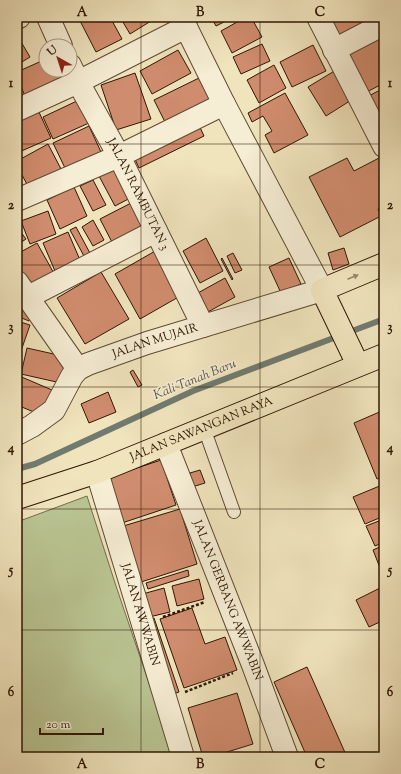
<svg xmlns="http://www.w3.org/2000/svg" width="401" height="774" viewBox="0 0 401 774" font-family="'Sorts Mill Goudy',serif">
	<rect width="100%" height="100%" fill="#f0e4bd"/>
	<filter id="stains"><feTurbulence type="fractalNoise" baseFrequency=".005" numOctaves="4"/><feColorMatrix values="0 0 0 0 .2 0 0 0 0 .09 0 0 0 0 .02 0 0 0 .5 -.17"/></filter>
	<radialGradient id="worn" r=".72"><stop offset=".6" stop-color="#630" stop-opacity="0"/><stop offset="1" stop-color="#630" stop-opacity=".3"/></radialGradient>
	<path fill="#b9c492" stroke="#746d4a" d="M87,496L116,586L174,757H17V522Z"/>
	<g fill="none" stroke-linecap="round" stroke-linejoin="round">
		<path stroke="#707b6f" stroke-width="6" d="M17,469L35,464L193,391L384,319"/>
	</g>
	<path fill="#d08c6e" stroke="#2f1603" d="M78,17H110L122,39L96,52Z
		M120,17H148L151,21L130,34Z
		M211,17H234L216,26Z
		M246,17H251L262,37L232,53L221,31Z
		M322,17H369L373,24L335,43Z
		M17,35L30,57L17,65Z
		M377,35L384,49V83L361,95L341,54Z
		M262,44L270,61L241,74L233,57Z
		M313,45L326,71L292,87L280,62Z
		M178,50L191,73L152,94L140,71Z
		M46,59V70H58L63,81L26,98L17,78V72Z
		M274,65L286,88L259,103L247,80Z
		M336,70L353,99L326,116L308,87Z
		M135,73L151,119L116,130L101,85Z
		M199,78L210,100L165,122L154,100Z
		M384,88V142L361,100Z
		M285,93L308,135L274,153L265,135L272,131L263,116L252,122L248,113Z
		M79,100L89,123L53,139L43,117Z
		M38,110L51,138L17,153V119Z
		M197,121L204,136L139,168L132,153Z
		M89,126L101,152L65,168L53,143Z
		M48,144L61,169L28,186L17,166V161Z
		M347,158L354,171L379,158L384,168V206L378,209L381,216L340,237L309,177Z
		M117,166L134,196L115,206L99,176Z
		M93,180L106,205L93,211L80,186Z
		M74,187L87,216L60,229L47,200Z
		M135,201L149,231L115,248L100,219Z
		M48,211L56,234L30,244L21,221Z
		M93,220L104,240L93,246L82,227Z
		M17,227L26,239L17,245Z
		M76,227L91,255L85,258L70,230Z
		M68,232L80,260L55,271L43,243Z
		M206,238L223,271L200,283L183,251Z
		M37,243L56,277L30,292L17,269V254Z
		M344,248L349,264L333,270L328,253Z
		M157,250L182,295L140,319L115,274Z
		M233,253L242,270L235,273L227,256Z
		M222,258L233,279L232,280L221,259Z
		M289,258L301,284L281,293L269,267Z
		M101,272L129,319L85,344L57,298Z
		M225,278L235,297L206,313L196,294Z
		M19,303L34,308L29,321L17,316V310Z
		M17,321L30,325L21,351L17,350Z
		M27,348L67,357L61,383L21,374Z
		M133,370L142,385L138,387L130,372Z
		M17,375L52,390L41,415L17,405Z
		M108,392L116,412L89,423L81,404Z
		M384,410V476L377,479L354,423Z
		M161,460L176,505L119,524L104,479Z
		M200,470L205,483L192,487L190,473Z
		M382,485L384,489V516L365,524L353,497Z
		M180,509L197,564L138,583L120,527Z
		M384,519V542L375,546L366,526Z
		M384,545V578L373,550Z
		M188,570L189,576L148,589L146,583Z
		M199,579L204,599L177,606L172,586Z
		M384,586V620L369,627L356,600Z
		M164,588L170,612L145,618L139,595Z
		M192,608L205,644L225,637L237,670L184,688L160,619Z
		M154,618L179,692L170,695L145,621Z
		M307,667L347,757H307L274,682Z
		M237,693L253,744L211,757H203L188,708Z"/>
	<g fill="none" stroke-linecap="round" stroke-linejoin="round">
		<defs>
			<path id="lane" d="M204,428L234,512"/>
			<g id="street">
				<path d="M48,17L61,46"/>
				<path d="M318,17L384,146"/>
				<path d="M17,18L19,17"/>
				<path d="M334,50L384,24"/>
				<path id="s1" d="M70,65L78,82L119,156L203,326"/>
				<path d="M17,110L78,82L186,27"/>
				<path d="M17,200L119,156L224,104"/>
				<path d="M17,282L78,369"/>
				<path d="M28,297L156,231"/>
				<path id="s2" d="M17,434L32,426L54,410L72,376L78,369L88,364L147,343L322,290L224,104L181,17"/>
				<path id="s3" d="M166,444L253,665L287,757"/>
				<path id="s4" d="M97,472L183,757"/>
			</g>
			<g id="highway">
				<path d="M358,365L322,290L384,264"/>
				<path id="s5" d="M17,498L97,472L384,355"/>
			</g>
		</defs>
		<use href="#lane" stroke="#5f4a32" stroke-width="14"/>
		<use href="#street" stroke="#5f4a32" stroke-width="24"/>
		<use href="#highway" stroke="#2f1603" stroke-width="24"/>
		<path stroke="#2f1603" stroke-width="2.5" stroke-dasharray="3 2" stroke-linecap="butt" d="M163,617L205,602
			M185,692L233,673"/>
		<use href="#lane" stroke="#f5edd4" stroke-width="12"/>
		<use href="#street" stroke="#f5edd4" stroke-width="22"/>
		<use href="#highway" stroke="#f0e4bd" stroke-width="22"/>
	</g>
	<defs><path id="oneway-solid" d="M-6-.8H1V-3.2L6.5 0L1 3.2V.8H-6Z"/></defs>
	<use fill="#998769" href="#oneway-solid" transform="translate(353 277) rotate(-23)"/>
	<path fill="none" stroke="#2f1603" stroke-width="1" stroke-opacity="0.55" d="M141,17V757M260,17V757M17,144H384M17,265H384M17,387H384M17,509H384M17,630H384"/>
	<g text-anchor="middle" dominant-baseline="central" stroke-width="3" stroke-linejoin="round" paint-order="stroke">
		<g font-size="12" fill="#2f1603" stroke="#f5edd4">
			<text stroke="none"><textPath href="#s1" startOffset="146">JALAN RAMBUTAN 3</textPath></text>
			<text stroke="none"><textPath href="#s2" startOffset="174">JALAN MUJAIR</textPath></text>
			<text stroke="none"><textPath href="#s5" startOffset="197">JALAN SAWANGAN RAYA</textPath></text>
			<text stroke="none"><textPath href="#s3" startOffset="168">JALAN GERBANG AWWABIN</textPath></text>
			<text stroke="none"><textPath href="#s4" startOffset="149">JALAN AWWABIN</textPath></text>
		</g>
		<g font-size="13" font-style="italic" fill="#555142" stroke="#f5edd4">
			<text transform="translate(195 380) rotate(-22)">Kali Tanah Baru</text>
		</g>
	</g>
	<rect width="401" height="774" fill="none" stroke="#f0e4bd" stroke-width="44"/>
	<g transform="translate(58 58) rotate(321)"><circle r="19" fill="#f5edd4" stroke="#a69780"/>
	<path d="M0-3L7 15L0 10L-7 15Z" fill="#8f2418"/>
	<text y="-6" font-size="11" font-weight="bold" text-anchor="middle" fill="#2f1603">U</text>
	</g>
	<path d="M40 728v6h63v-6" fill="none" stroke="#2f1603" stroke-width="2"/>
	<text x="46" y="728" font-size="12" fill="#2f1603" stroke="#f5edd4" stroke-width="3" paint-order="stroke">20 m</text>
	<rect x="22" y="22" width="357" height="730" fill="none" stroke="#2f1603" stroke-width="1.5"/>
	<g font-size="13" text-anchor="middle" font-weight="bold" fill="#2f1603">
		<text x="82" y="16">A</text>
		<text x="200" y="16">B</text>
		<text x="320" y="16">C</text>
		<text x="11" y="87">1</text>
		<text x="390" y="87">1</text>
		<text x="11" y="209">2</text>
		<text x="390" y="209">2</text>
		<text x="11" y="331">3</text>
		<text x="390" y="331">3</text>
		<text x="11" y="452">4</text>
		<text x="390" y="452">4</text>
		<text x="11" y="574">5</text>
		<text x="390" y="574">5</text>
		<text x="11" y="696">6</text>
		<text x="390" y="696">6</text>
		<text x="82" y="768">A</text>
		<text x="200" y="768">B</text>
		<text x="320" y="768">C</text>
	</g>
	<rect width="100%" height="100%" filter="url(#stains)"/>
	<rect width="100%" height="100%" fill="url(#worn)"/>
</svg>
